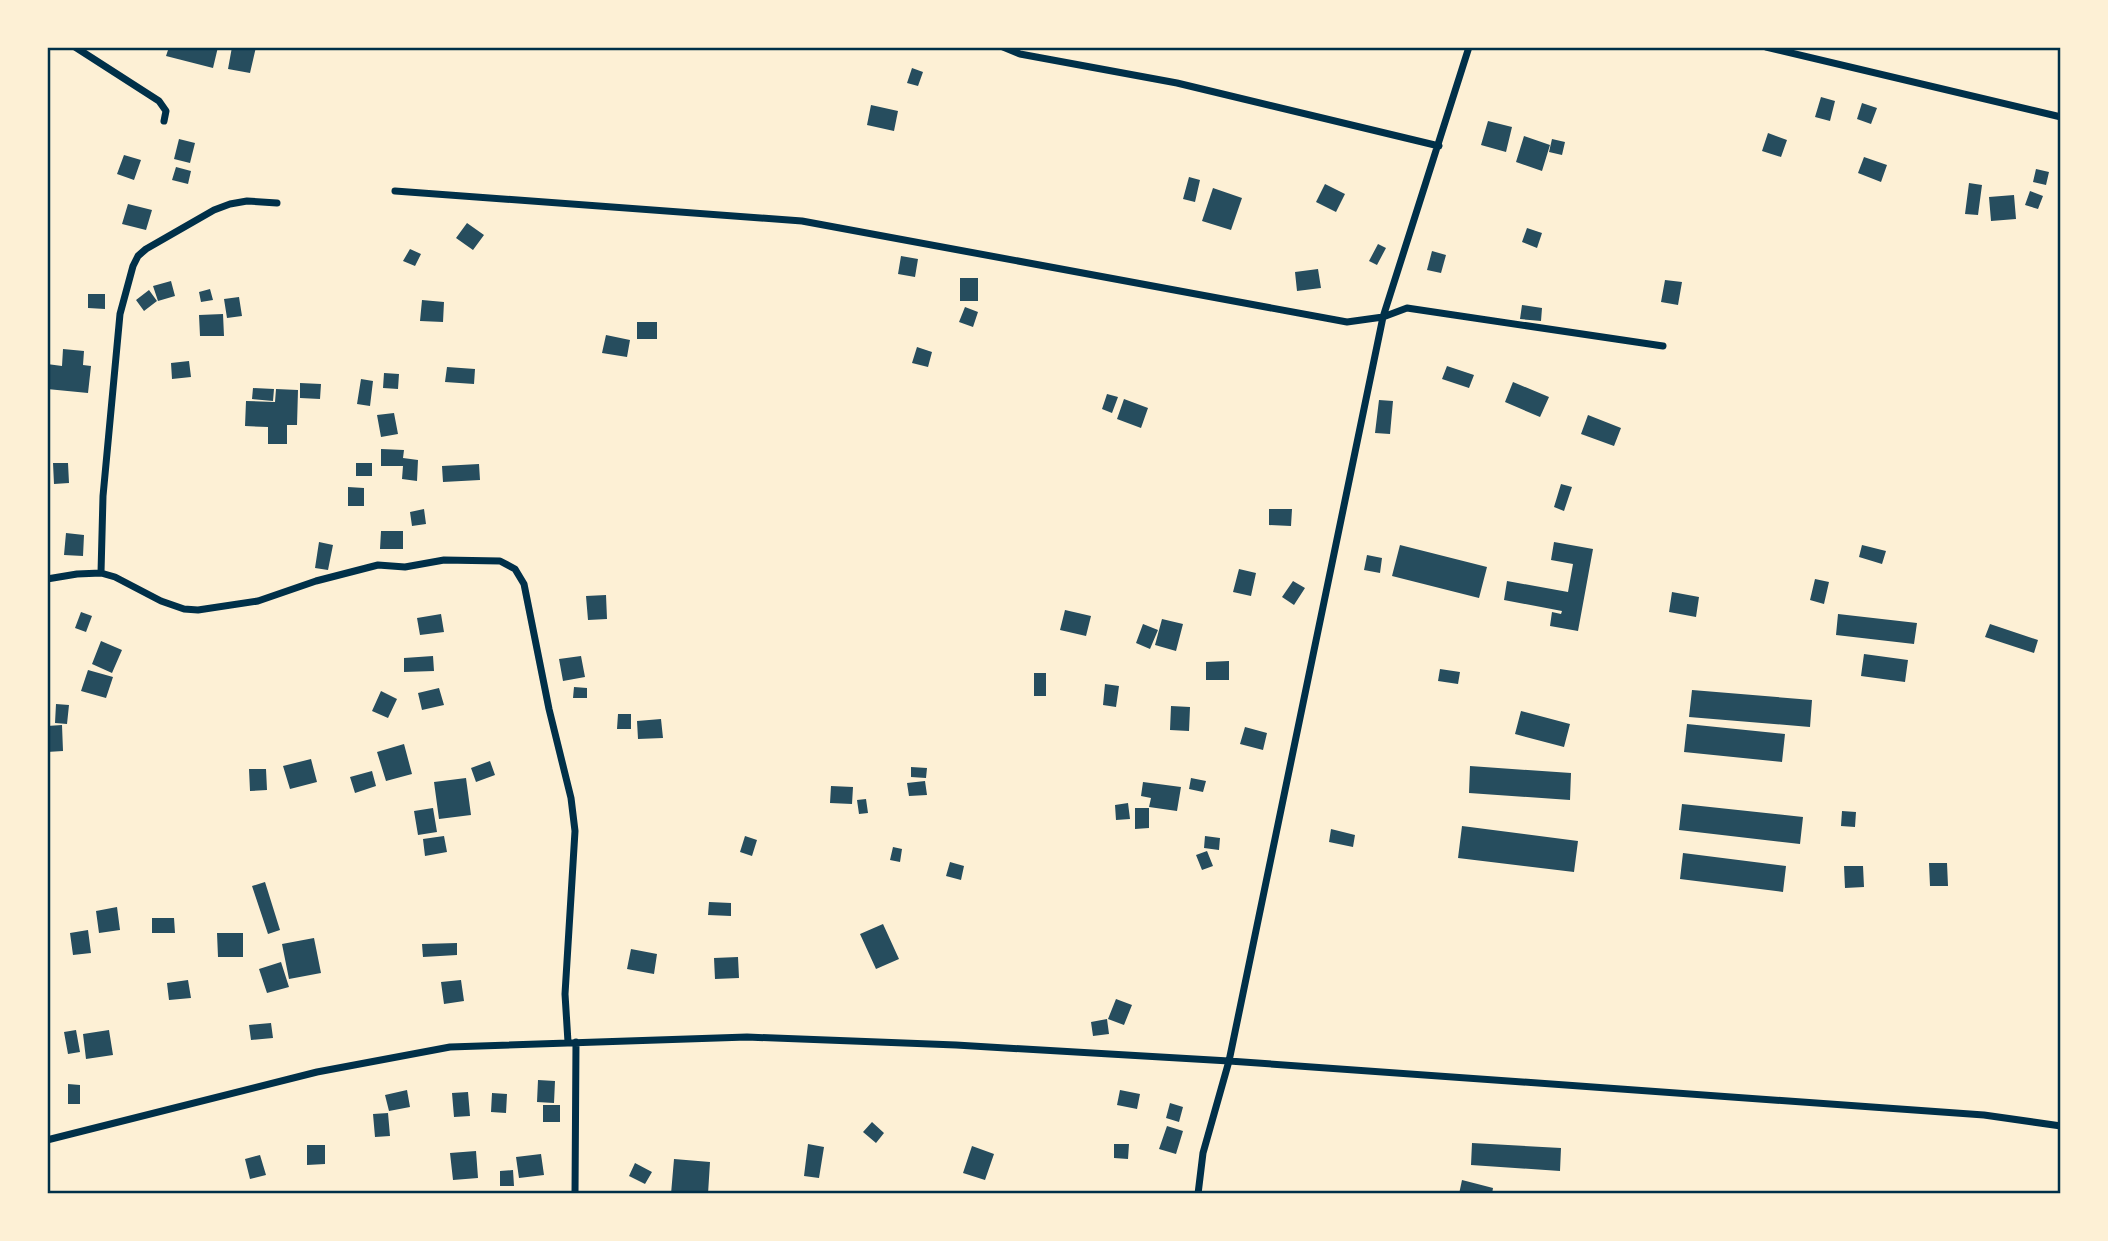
<svg xmlns="http://www.w3.org/2000/svg" width="2108" height="1241" viewBox="0 0 2108 1241" font-family="'DejaVu Sans',sans-serif">
	<rect width="100%" height="100%" fill="#fdf0d5"/>
	<path fill="#264d5e" d="M169,47H218L213,68L166,56Z
		M232,47H256L250,73L228,69Z
		M912,68L923,72L918,86L907,83Z
		M1821,97L1835,101L1830,121L1815,117Z
		M1862,103L1877,108L1871,124L1857,119Z
		M871,105L898,111L894,131L867,125Z
		M1488,121L1512,127L1506,152L1481,145Z
		M1768,133L1787,140L1781,157L1762,151Z
		M1524,136L1550,145L1542,171L1516,162Z
		M179,139L195,143L190,163L174,159Z
		M1552,139L1565,142L1562,155L1549,152Z
		M124,155L141,160L134,180L117,174Z
		M1864,157L1887,165L1881,182L1858,173Z
		M176,167L191,171L188,184L172,180Z
		M2036,169L2049,172L2046,185L2033,182Z
		M1189,177L1200,180L1195,202L1183,199Z
		M1969,183L1982,185L1978,215L1965,214Z
		M1325,184L1345,194L1336,212L1316,202Z
		M1213,188L1242,198L1231,230L1202,221Z
		M2030,191L2043,196L2038,209L2025,205Z
		M2014,195L2016,219L1991,221L1989,197Z
		M128,204L152,210L146,230L122,224Z
		M467,223L484,235L473,250L456,238Z
		M1527,228L1542,233L1537,248L1522,242Z
		M1378,244L1386,248L1377,265L1369,261Z
		M410,249L421,254L415,266L403,261Z
		M1432,251L1446,255L1441,273L1427,270Z
		M901,256L918,259L915,277L898,274Z
		M1318,269L1321,288L1297,291L1295,272Z
		M960,278H978V301H960Z
		M1665,280L1682,282L1678,305L1661,302Z
		M171,281L175,296L158,301L153,286Z
		M210,289L213,300L201,302L199,292Z
		M149,290L157,301L144,311L136,300Z
		M88,294H105V309L88,308Z
		M239,297L242,316L227,318L224,299Z
		M422,300L444,302L443,322L420,321Z
		M1522,305L1542,308L1541,321L1520,319Z
		M965,307L978,312L973,327L959,322Z
		M223,314L224,336H200L199,315Z
		M637,322H657V339H637Z
		M606,335L630,340L627,357L602,353Z
		M917,347L932,352L928,367L912,363Z
		M63,349L84,351L83,365L91,366L88,393L47,389V364L62,366Z
		M189,361L191,377L172,379L171,363Z
		M1447,366L1474,375L1469,388L1442,379Z
		M447,367L475,369L474,384L445,382Z
		M384,373L399,374L398,389L383,388Z
		M361,379L373,381L370,406L357,404Z
		M1513,382L1549,397L1540,417L1505,402Z
		M300,383L321,384L320,399L300,398Z
		M253,388L274,389L273,401L252,399Z
		M276,389L298,390L297,425H287V444H268V427L245,426L246,401L275,402Z
		M1107,394L1118,397L1112,413L1102,409Z
		M1124,399L1148,408L1141,428L1117,419Z
		M1379,400L1393,401L1390,434L1375,433Z
		M394,413L398,434L381,437L377,415Z
		M1588,415L1621,428L1614,446L1581,434Z
		M381,449L404,450L403,458L418,460L417,481L402,479L403,466H381Z
		M53,463H68L69,483L54,484Z
		M356,463H372V476H356Z
		M479,464L480,480L443,482L442,466Z
		M1561,484L1572,487L1564,511L1554,507Z
		M348,487L364,488V506H348Z
		M424,509L426,524L412,526L410,512Z
		M1269,509H1292L1291,526L1269,525Z
		M381,531H403V549H380Z
		M66,533L84,535L83,556L64,555Z
		M319,542L333,545L328,570L315,568Z
		M1554,542L1593,549L1578,631L1550,626L1552,612L1561,614L1562,611L1504,600L1507,581L1568,592L1573,564L1551,560Z
		M1400,545L1487,567L1479,598L1392,576Z
		M1862,545L1886,551L1882,564L1859,557Z
		M1367,555L1382,558L1380,573L1364,570Z
		M1239,569L1256,573L1251,596L1233,592Z
		M1815,579L1829,582L1824,604L1810,600Z
		M1293,581L1305,588L1294,605L1282,597Z
		M1672,592L1699,597L1696,617L1669,612Z
		M606,595L607,619L588,620L586,596Z
		M1065,610L1091,616L1086,636L1060,630Z
		M81,612L92,616L86,632L75,628Z
		M441,614L444,632L420,635L417,618Z
		M1838,614L1917,623L1914,644L1836,635Z
		M1162,619L1183,624L1176,651L1155,645Z
		M1143,624L1158,630L1150,649L1136,643Z
		M1990,624L2038,640L2034,653L1985,637Z
		M101,641L122,650L112,673L92,664Z
		M1864,654L1908,660L1905,682L1861,676Z
		M433,656L434,671L404,672V658Z
		M581,656L585,677L563,681L559,659Z
		M1229,661V680H1206V662Z
		M1440,669L1460,672L1458,684L1438,681Z
		M88,670L113,677L106,698L81,691Z
		M1034,673H1046V696H1034Z
		M1105,684L1119,686L1116,707L1103,705Z
		M574,687L587,688V698H573Z
		M439,688L444,705L422,710L418,693Z
		M1692,690L1812,700L1810,727L1689,717Z
		M381,691L397,699L388,718L372,711Z
		M56,704L69,705L67,724L55,723Z
		M1171,706L1190,707L1189,731L1170,730Z
		M1521,711L1570,724L1564,747L1515,734Z
		M618,714H631V729H617Z
		M661,719L663,738L638,739L637,721Z
		M1687,724L1785,734L1782,762L1684,752Z
		M62,725L63,751L47,752V726Z
		M1245,727L1267,733L1263,750L1240,744Z
		M404,744L412,774L386,781L377,752Z
		M311,759L317,782L290,789L283,766Z
		M490,761L495,775L476,782L471,768Z
		M1470,766L1571,773L1570,800L1469,793Z
		M911,767L927,768L926,778L911,777Z
		M249,769H266L267,790L250,791Z
		M372,771L376,786L355,793L350,777Z
		M466,778L471,815L439,819L434,782Z
		M1191,778L1206,781L1203,792L1189,789Z
		M925,781L927,795L909,796L907,783Z
		M1143,782L1181,787L1177,811L1149,807L1151,798L1141,796Z
		M831,786L853,787L852,804L830,803Z
		M866,799L868,813L859,814L857,800Z
		M1128,803L1130,819L1116,820L1115,805Z
		M1682,804L1803,817L1800,844L1679,830Z
		M433,808L437,832L418,835L414,811Z
		M1135,808H1149V828L1135,829Z
		M1842,811L1856,812L1855,827L1841,826Z
		M1462,826L1578,841L1574,872L1458,858Z
		M1331,829L1355,835L1353,847L1329,842Z
		M444,836L447,852L425,856L423,839Z
		M745,836L757,840L752,856L740,852Z
		M1205,836L1220,838L1219,850L1204,848Z
		M893,847L902,849L900,862L890,860Z
		M1207,851L1213,866L1202,870L1196,855Z
		M1683,853L1786,866L1783,892L1680,879Z
		M950,862L964,866L961,880L946,876Z
		M1929,863H1947L1948,886H1930Z
		M1844,866H1863L1864,887L1845,888Z
		M265,882L280,930L268,934L252,886Z
		M709,902L731,903V916L708,915Z
		M117,907L120,930L99,933L96,911Z
		M152,918H174L175,933H152Z
		M883,924L899,959L876,969L860,934Z
		M88,930L91,953L73,955L70,933Z
		M217,933H243V957H218Z
		M314,938L321,973L289,979L282,944Z
		M457,943V955L423,957L422,944Z
		M631,949L657,954L654,974L627,969Z
		M738,957L739,978L715,979L714,958Z
		M281,962L289,987L267,993L259,969Z
		M188,980L191,998L169,1000L167,983Z
		M461,980L464,1001L444,1004L441,982Z
		M1116,999L1132,1005L1124,1025L1108,1019Z
		M1107,1019L1109,1034L1093,1036L1091,1022Z
		M271,1023L273,1038L251,1040L249,1025Z
		M76,1030L80,1052L68,1054L64,1032Z
		M109,1030L113,1055L86,1059L83,1034Z
		M538,1080L555,1081L554,1103L537,1102Z
		M68,1084L80,1085V1104H68Z
		M407,1090L410,1107L389,1111L385,1095Z
		M1120,1090L1140,1094L1137,1109L1117,1105Z
		M468,1092L470,1116L454,1117L452,1093Z
		M492,1093L507,1094L506,1113L491,1112Z
		M1170,1103L1183,1107L1179,1122L1166,1118Z
		M543,1105H560V1122H543Z
		M388,1113L390,1136L375,1137L373,1114Z
		M872,1122L884,1133L876,1143L863,1132Z
		M1167,1126L1183,1131L1176,1154L1159,1149Z
		M1472,1143L1561,1148L1560,1171L1471,1165Z
		M808,1144L824,1147L819,1178L804,1176Z
		M1114,1144H1129L1128,1159L1114,1158Z
		M307,1145H325V1164L307,1165Z
		M972,1146L994,1154L985,1180L963,1173Z
		M476,1151L478,1178L453,1180L450,1153Z
		M541,1154L544,1175L519,1178L516,1157Z
		M260,1155L266,1175L250,1179L245,1159Z
		M674,1159L710,1162L708,1194H671Z
		M635,1163L652,1172L645,1184L629,1176Z
		M513,1170L514,1186H500V1171Z
		M1462,1180L1493,1188L1492,1194H1459Z"/>
	<g fill="none" stroke-linecap="round" stroke-linejoin="round">
		<path stroke="#003049" stroke-width="7" d="M75,47L159,101L166,111L164,121
			M1003,47L1020,54L1177,83L1439,146
			M1766,47L2061,117
			M395,191L802,221L1347,322L1383,317L1407,308L1663,346
			M101,573L103,496L120,314L133,266L138,256L146,249L214,210L230,204L247,201L277,203
			M47,579L77,574L101,573L115,577L161,601L184,609L198,610L258,601L316,581L378,565L405,567L444,560L500,561L515,569L524,584L549,709L571,798L575,831L565,994L568,1042
			M47,1140L317,1072L450,1047L747,1037L956,1045L1229,1061L1984,1115L2061,1126
			M575,1194L576,1042
			M1198,1194L1203,1153L1229,1061L1383,317L1469,47"/>
	</g>
	<rect width="2108" height="1241" fill="none" stroke="#fdf0d5" stroke-width="98"/>
	<rect x="49" y="49" width="2010" height="1143" fill="none" stroke="#003049" stroke-width="2.5"/>
</svg>
